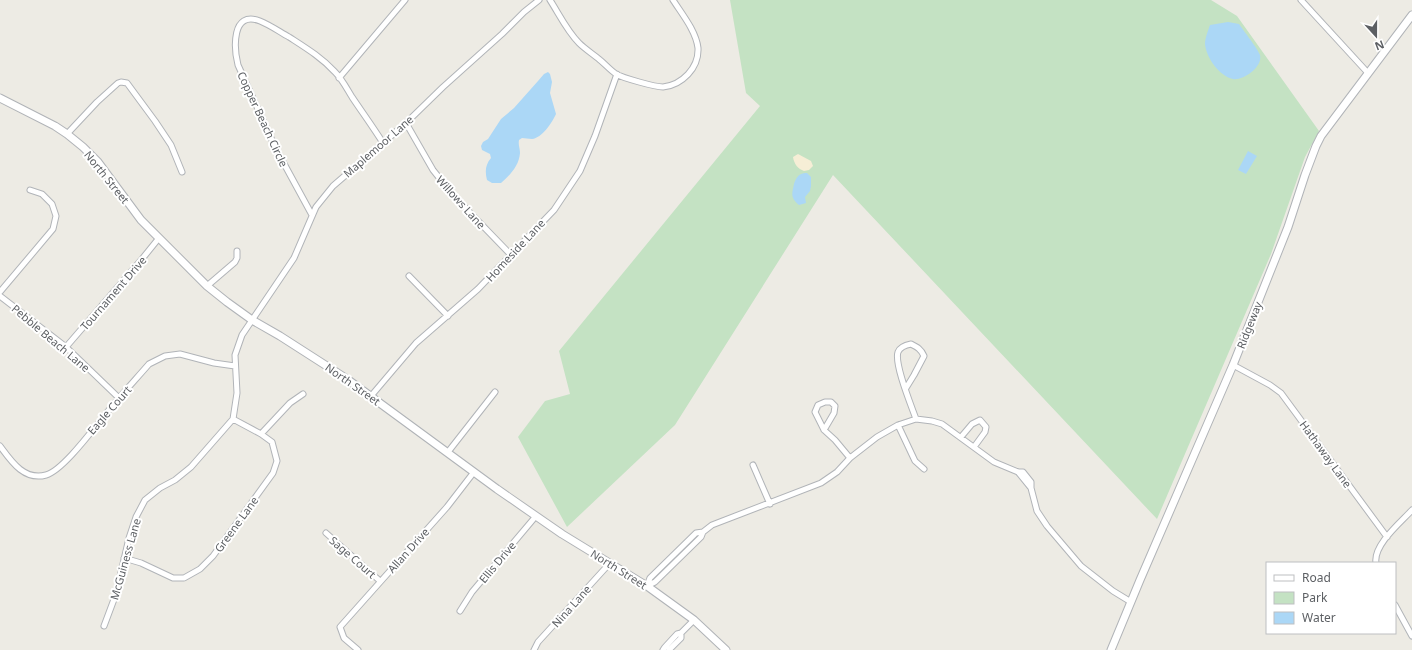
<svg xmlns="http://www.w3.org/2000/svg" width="1412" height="650" viewBox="0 0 1412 650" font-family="'Noto Sans',sans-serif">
	<rect width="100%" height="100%" fill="#edebe4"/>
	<path fill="#c4e2c3" d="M730,0H1211L1237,16L1319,131L1305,157L1271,254L1157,519L833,175L675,425L567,527L518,437L545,401L570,394L559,351L760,106L746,93Z"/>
	<path fill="#f6eed6" d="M798,154L811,161L813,166L809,170L804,171C798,169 794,164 793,157Z"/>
	<path fill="#abd7f6" d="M1228,22L1239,24C1243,30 1258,49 1260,55C1263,67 1243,81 1233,79C1219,76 1206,57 1205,44C1205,38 1208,31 1210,25Z
		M548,72L550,74L552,82L550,93L556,114C552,123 542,138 532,139C528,139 525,138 522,138L519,140C518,145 520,148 520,153C519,166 510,175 501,183H492L487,180C485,172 485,165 491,158L490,154L482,150L481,146L483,142L488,139L501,119L514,108L538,81L544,74Z
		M1248,151L1257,156L1246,174L1238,170Z
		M805,173H807L811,177V186L810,191L805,197L806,203L799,205C790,197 792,194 794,184C796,178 798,174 805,173Z"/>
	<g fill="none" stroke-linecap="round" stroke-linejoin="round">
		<defs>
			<path id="minor" d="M550,0C559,14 567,31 579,43C585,49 593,54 600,60C605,64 610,70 616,74C623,78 655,87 663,87C682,85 699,68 698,48C696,31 682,14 673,0
				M1301,0L1368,73
				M339,78L405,0
				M406,123L433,170L453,195L511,255
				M67,134L97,102L118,83L121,82L127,83L155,121L171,145L182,172
				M312,215L276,149L238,65C234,49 231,10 260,21C270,25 280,32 289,37C306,48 321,57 335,72C342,79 347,89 352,97C362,112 373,127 383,143
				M409,276L448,316
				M207,286L235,262L237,258V251
				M0,292L53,229L56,216L52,204L42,194L30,190
				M0,296L66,347L119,398
				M66,347L142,259L159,238
				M1233,365L1270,385L1281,393L1387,537
				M906,388L914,375L924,356C921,349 917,347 911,344C906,345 900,347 898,352C894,364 911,405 916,419
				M371,396L416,343L478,289L554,210L580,171L595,136L617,74
				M898,425L915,461L924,469
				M824,430L834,413L835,406L831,402H825L818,405L815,412L824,430L835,440L850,458
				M261,434L290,403L303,394
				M961,437L972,424L980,420L986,427L985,432L974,447
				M0,446C11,461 24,481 46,475C64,470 96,425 109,410C122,394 136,379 149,364L165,356L180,354L214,363L235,366
				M448,452L495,392
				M753,465L770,504
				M1018,472L1031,488
				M326,533L380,581
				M124,558L141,563L173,578H184L200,569L213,556L273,473L277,461L272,442L261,434L233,419
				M1376,563C1373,545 1401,522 1412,510
				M647,586L655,582L701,537L703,532L712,525L821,483L837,472L850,458L877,437L898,425L916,419L932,421L942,424L994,462L1018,472H1023L1031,482V488L1037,511L1047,526L1081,566L1113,591L1131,602
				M647,586L650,578L696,533L703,532
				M1395,605L1412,636
				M460,611L472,592L536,516
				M104,626L116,594L129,538L136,517L145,500L160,488L175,480L191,467L233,419L237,393L235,355L242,335L294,258L316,207L333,186L406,123L443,87L502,34L524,12L539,0
				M358,650L344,638L340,627L447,507L474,472
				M534,650L538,642L610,563
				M663,650L665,647L677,634L681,633
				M669,650L681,638V633L694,620"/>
			<path id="tertiary" d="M1111,650L1140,580L1233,365L1288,227L1305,175L1316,146L1321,136L1412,15"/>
			<path id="secondary" d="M0,98L55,126L67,134L83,147L98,162L141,220L207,286L227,302L252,320L280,336L347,379L497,489L562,534L647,586L694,620L726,650"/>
		</defs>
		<use href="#minor" stroke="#b1b4b8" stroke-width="7"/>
		<use href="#tertiary" stroke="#b1b4b8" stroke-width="9"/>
		<use href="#secondary" stroke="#b0b3b7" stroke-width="9"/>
		<use href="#minor" stroke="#fff" stroke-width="5"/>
		<use href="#tertiary" stroke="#fff" stroke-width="7"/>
		<use href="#secondary" stroke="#fff" stroke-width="7"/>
	</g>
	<g text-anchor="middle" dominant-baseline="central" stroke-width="4" stroke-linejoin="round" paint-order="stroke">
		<g font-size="11" fill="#5c5f63" stroke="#fff">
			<text transform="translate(263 119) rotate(65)">Copper Beach Circle</text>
			<text transform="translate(378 146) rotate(-41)">Maplemoor Lane</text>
			<text transform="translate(107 177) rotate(51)">North Street</text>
			<text transform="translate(461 202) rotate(48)">Willows Lane</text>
			<text transform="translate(515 250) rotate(-47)">Homeside Lane</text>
			<text transform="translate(113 293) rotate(-49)">Tournament Drive</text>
			<text transform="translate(1249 325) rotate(-68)">Ridgeway</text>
			<text transform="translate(51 338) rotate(40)">Pebble Beach Lane</text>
			<text transform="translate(353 384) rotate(35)">North Street</text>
			<text transform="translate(109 410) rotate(-49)">Eagle Court</text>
			<text transform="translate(1326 454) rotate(54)">Hathaway Lane</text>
			<text transform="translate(236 524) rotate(-54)">Greene Lane</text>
			<text transform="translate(408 550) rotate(-48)">Allan Drive</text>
			<text transform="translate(353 557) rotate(41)">Sage Court</text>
			<text transform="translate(125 559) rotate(-74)">McGuiness Lane</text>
			<text transform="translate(497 562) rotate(-50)">Ellis Drive</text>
			<text transform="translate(619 569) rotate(32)">North Street</text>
			<text transform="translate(571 606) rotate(-48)">Nina Lane</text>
		</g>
	</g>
	<rect x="1266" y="562" width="130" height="72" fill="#ffffff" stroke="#bebfc1"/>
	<rect x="1274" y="575" width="20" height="6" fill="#ffffff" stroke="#bebfc1"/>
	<text x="1302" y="582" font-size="12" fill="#5c5f63">Road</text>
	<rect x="1274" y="592" width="20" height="12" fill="#c4e2c3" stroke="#bebfc1"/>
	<text x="1302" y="602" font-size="12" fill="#5c5f63">Park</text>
	<rect x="1274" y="612" width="20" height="12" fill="#abd7f6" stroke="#bebfc1"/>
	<text x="1302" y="622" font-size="12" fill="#5c5f63">Water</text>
	<g transform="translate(1376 36) rotate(159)" stroke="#ffffff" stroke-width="3" paint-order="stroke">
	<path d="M0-3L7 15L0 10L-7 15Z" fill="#5c5f63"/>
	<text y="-6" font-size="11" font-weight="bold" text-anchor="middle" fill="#5c5f63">N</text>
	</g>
</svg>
